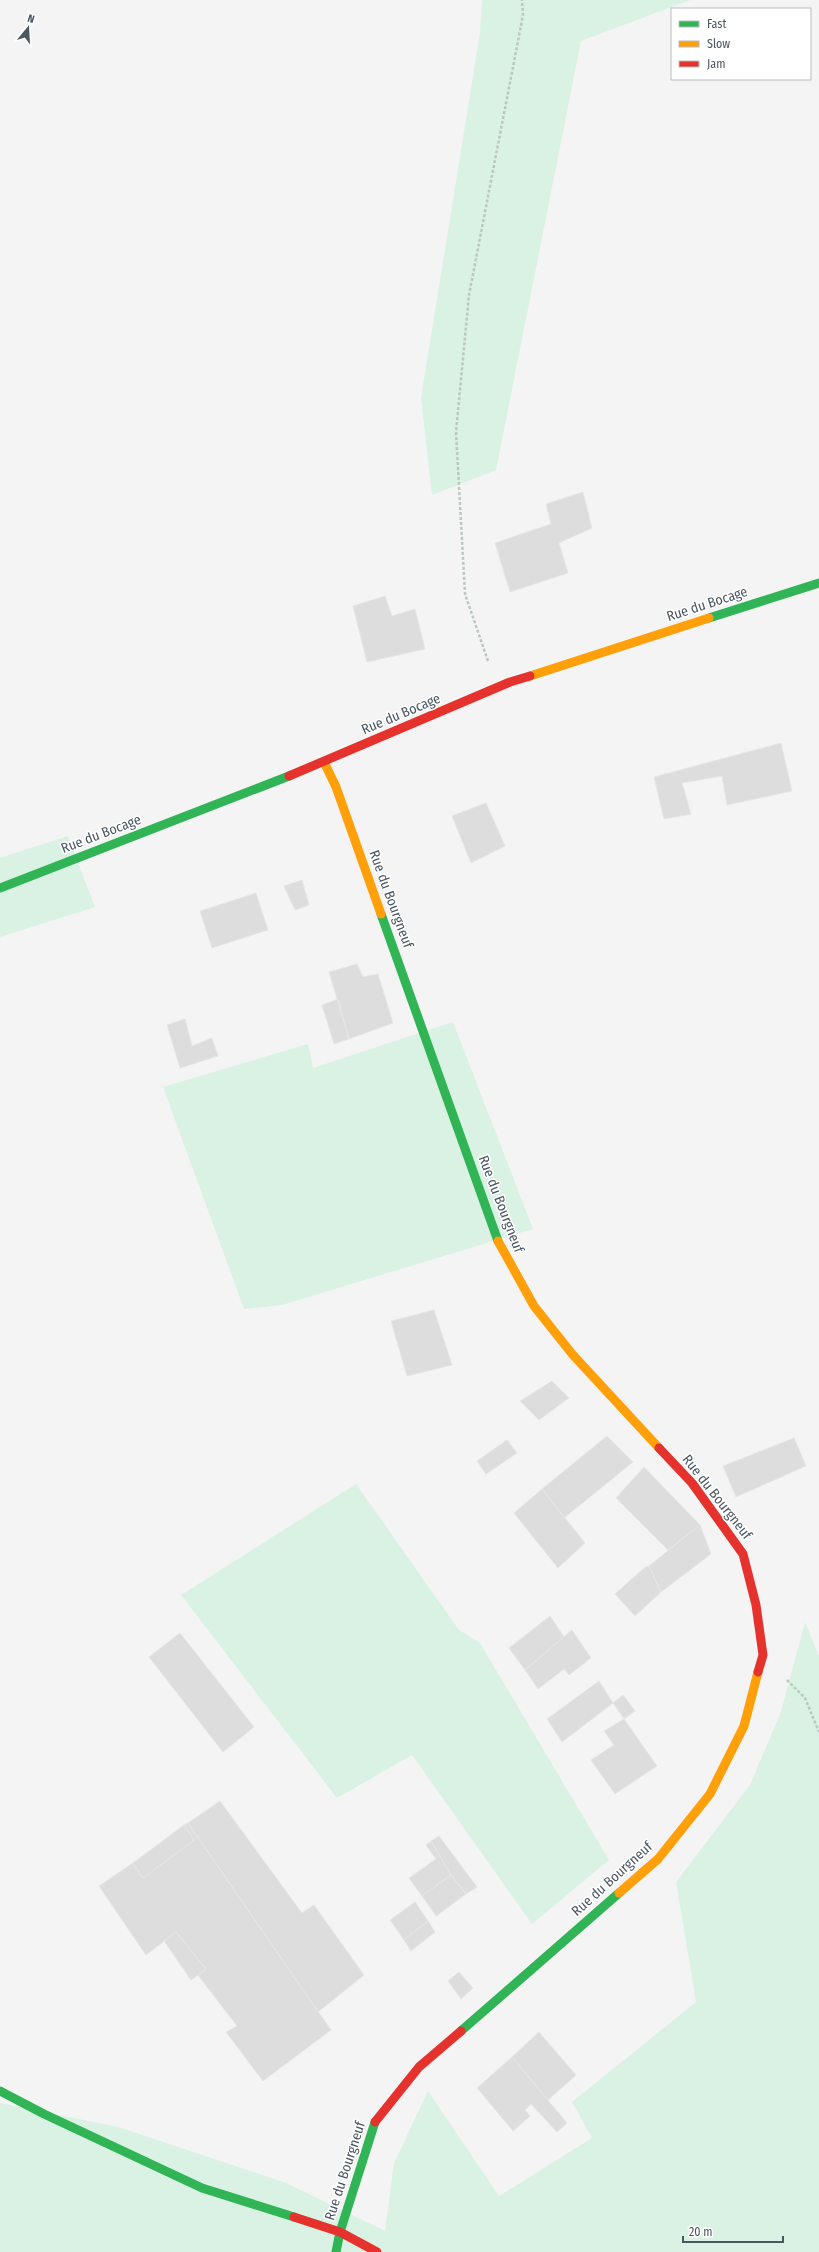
<svg xmlns="http://www.w3.org/2000/svg" width="819" height="2252" viewBox="0 0 819 2252" font-family="'Fira Sans Condensed',sans-serif">
	<rect width="100%" height="100%" fill="#f4f4f4"/>
	<path fill="#d9f2e3" d="M482,0H690L581,41L496,470L432,495L421,398L480,33Z
		M68,836L95,907L0,937V858Z
		M453,1022L533,1229L282,1305L244,1309L163,1087L308,1044L313,1068Z
		M356,1484L459,1630L480,1643L609,1860L532,1924L412,1755L337,1798L181,1595Z
		M805,1622L819,1656V2252H0V2103L118,2127L286,2183L385,2231L394,2163L428,2091L499,2196L592,2138L572,2102L696,2002L676,1882L750,1785L781,1712Z"/>
	<path fill="#ddddde" stroke="#e5e6e7" d="M583,492L592,528L559,543L568,573L510,592L495,543L551,524L546,504Z
		M385,596L392,616L415,609L425,649L367,662L353,606Z
		M781,743L792,791L727,805L722,776L682,783L691,814L664,819L654,777Z
		M486,803L505,846L471,863L452,816Z
		M302,880L309,905L295,910L284,886Z
		M256,893L268,930L212,948L200,911Z
		M357,964L363,977L378,974L393,1023L349,1039L329,972Z
		M338,999L349,1039L334,1044L322,1005Z
		M185,1019L192,1046L212,1038L218,1056L180,1068L167,1025Z
		M434,1310L452,1365L407,1376L391,1321Z
		M552,1381L569,1398L539,1420L520,1401Z
		M607,1436L633,1462L564,1518L542,1489Z
		M794,1438L806,1466L736,1497L723,1466Z
		M507,1440L517,1453L486,1474L477,1461Z
		M644,1467L700,1525L668,1550L616,1498Z
		M542,1489L585,1543L558,1568L514,1513Z
		M700,1525L711,1554L661,1592L649,1566Z
		M649,1566L661,1592L635,1616L615,1594L644,1568Z
		M550,1616L564,1637L525,1670L509,1648Z
		M572,1630L591,1658L569,1675L564,1669L538,1689L525,1670Z
		M180,1633L254,1727L223,1752L149,1657Z
		M599,1681L613,1703L562,1742L547,1719Z
		M623,1695L635,1711L624,1719L613,1703Z
		M624,1719L657,1766L615,1794L591,1760L614,1745L604,1731Z
		M220,1801L302,1913L314,1905L364,1975L318,2012L188,1823Z
		M188,1823L331,2030L263,2081L226,2032L237,2026L198,1975L206,1969L176,1932L146,1955L99,1886L133,1863L143,1878L194,1840L184,1825Z
		M184,1825L194,1840L143,1878L133,1863Z
		M439,1836L477,1887L466,1894L451,1875L431,1841Z
		M431,1841L451,1875L422,1896L409,1878L436,1859L426,1845Z
		M451,1875L466,1894L436,1916L422,1896Z
		M415,1902L428,1921L404,1940L390,1920Z
		M428,1921L435,1932L411,1951L404,1940Z
		M176,1932L206,1969L191,1980L164,1941Z
		M459,1972L473,1988L461,1999L448,1981Z
		M539,2032L576,2075L548,2100L512,2057Z
		M512,2057L567,2123L557,2132L531,2104L525,2110L530,2116L513,2131L477,2088Z"/>
	<g fill="none" stroke-linecap="round" stroke-linejoin="round">
		<path stroke="#bcc7c4" stroke-width="2.5" stroke-dasharray="3 2" stroke-linecap="butt" d="M488,661L465,594L456,432L469,295L523,15L522,0
			M787,1680L805,1698L819,1732"/>
		<path stroke="#30b455" stroke-width="9" d="M709,618L819,583
			M0,888L289,776
			M381,914L498,1241
			M461,2031L619,1893
			M0,2091L44,2114L202,2188L294,2217
			M336,2252L340,2232L375,2122"/>
		<path stroke="#ff9f0a" stroke-width="9" d="M530,676L709,618
			M324,762L336,787L381,914
			M498,1241L534,1306L573,1355L659,1448
			M619,1893L658,1859L710,1794L744,1726L758,1672"/>
		<path stroke="#e5322d" stroke-width="9" d="M289,776L510,682L530,676
			M659,1448L692,1483L743,1554L756,1605L763,1655L758,1672
			M375,2122L419,2067L461,2031
			M294,2217L340,2232L377,2252"/>
	</g>
	<g text-anchor="middle" dominant-baseline="central" stroke-width="3" stroke-linejoin="round" paint-order="stroke">
		<g font-size="14" fill="#4a5661" stroke="#fff">
			<text transform="translate(707 604) rotate(-18)">Rue du Bocage</text>
			<text transform="translate(401 714) rotate(-23)">Rue du Bocage</text>
			<text transform="translate(101 834) rotate(-21)">Rue du Bocage</text>
			<text transform="translate(391 899) rotate(70)">Rue du Bourgneuf</text>
			<text transform="translate(501 1204) rotate(69)">Rue du Bourgneuf</text>
			<text transform="translate(717 1497) rotate(52)">Rue du Bourgneuf</text>
			<text transform="translate(612 1879) rotate(-42)">Rue du Bourgneuf</text>
			<text transform="translate(345 2171) rotate(-72)">Rue du Bourgneuf</text>
		</g>
	</g>
	<rect x="671" y="8" width="140" height="72" fill="#ffffff" stroke="#b7bbc0"/>
	<rect x="679" y="21" width="20" height="6" fill="#30b455" stroke="#b7bbc0"/>
	<text x="707" y="28" font-size="12" fill="#4a5661">Fast</text>
	<rect x="679" y="41" width="20" height="6" fill="#ff9f0a" stroke="#b7bbc0"/>
	<text x="707" y="48" font-size="12" fill="#4a5661">Slow</text>
	<rect x="679" y="61" width="20" height="6" fill="#e5322d" stroke="#b7bbc0"/>
	<text x="707" y="68" font-size="12" fill="#4a5661">Jam</text>
	<g transform="translate(28 28) rotate(18)" stroke="#ffffff" stroke-width="3" paint-order="stroke">
	<path d="M0-3L7 15L0 10L-7 15Z" fill="#4a5661"/>
	<text y="-6" font-size="11" font-weight="bold" text-anchor="middle" fill="#4a5661">N</text>
	</g>
	<path d="M683 2236v6h100v-6" fill="none" stroke="#4a5661" stroke-width="2"/>
	<text x="689" y="2236" font-size="12" fill="#4a5661" stroke="#ffffff" stroke-width="3" paint-order="stroke">20 m</text>
</svg>
